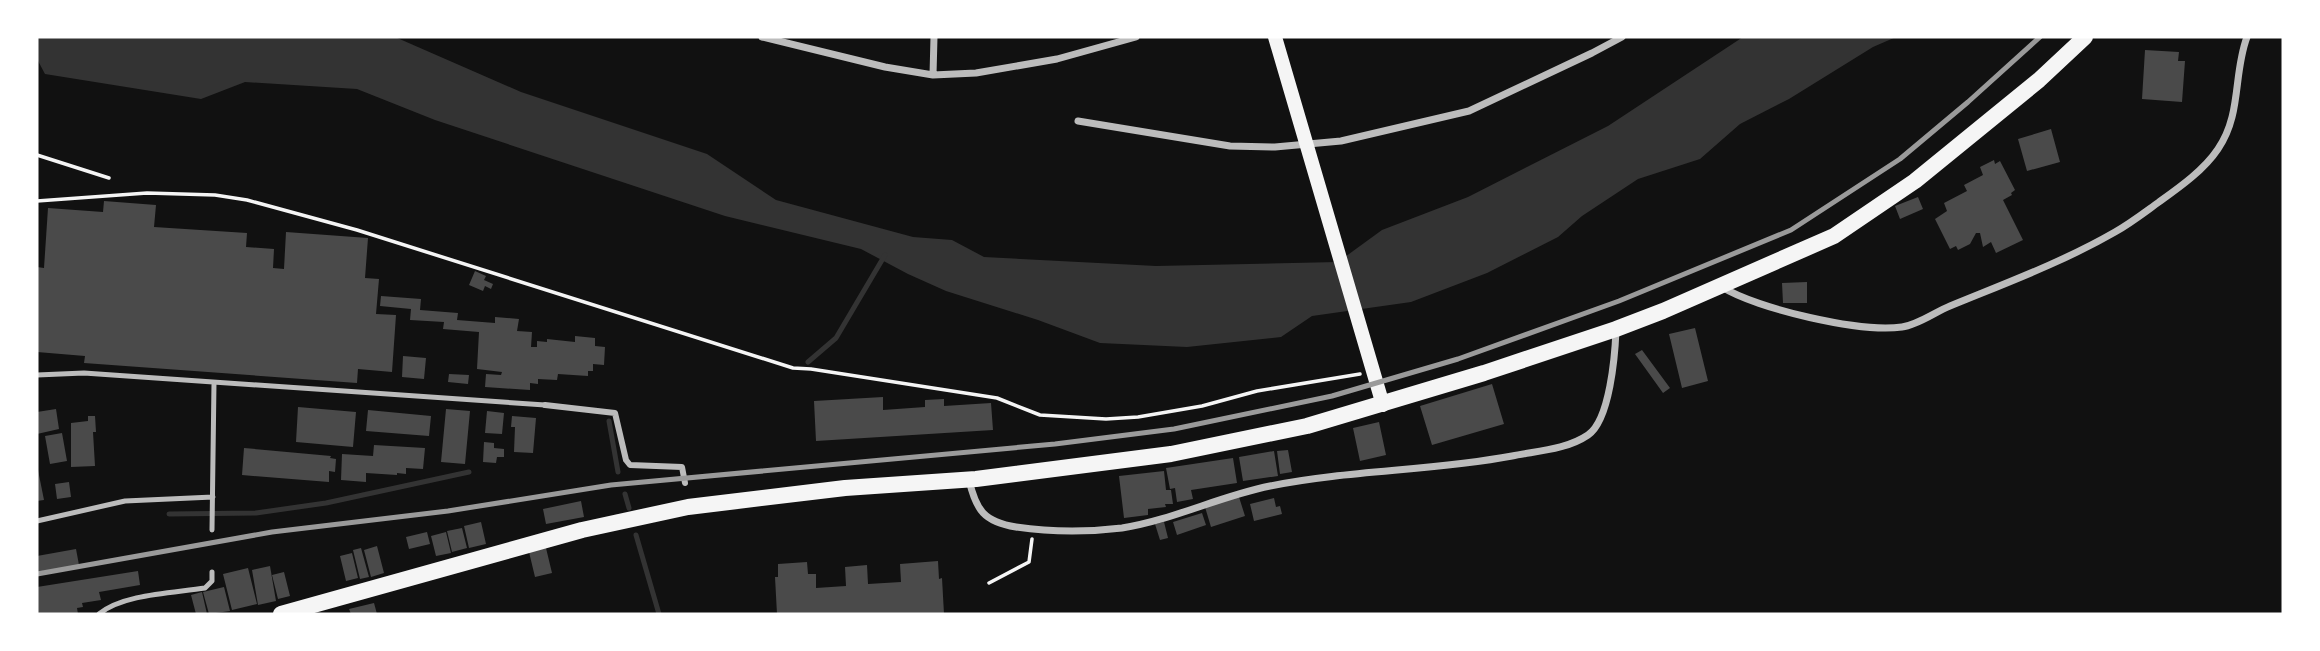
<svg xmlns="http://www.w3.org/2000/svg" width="2320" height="651" viewBox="0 0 2320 651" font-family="Manrope,sans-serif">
	<rect width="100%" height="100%" fill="#111"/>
	<path fill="#333" d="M37,37H395L521,92L707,154L776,200L913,237L952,240L984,257L1156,266L1338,262L1382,230L1468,197L1608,126L1743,37H1896L1873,47L1789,99L1740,124L1700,159L1638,179L1582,216L1558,237L1487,273L1411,302L1312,316L1281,337L1187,347L1100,343L1038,320L946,291L908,274L861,249L725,216L435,120L357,89L245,82L201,99L45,74L37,59Z"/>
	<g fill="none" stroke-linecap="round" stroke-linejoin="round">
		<path stroke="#333" stroke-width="5" d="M808,362L836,338L885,255
			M609,421L618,472
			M625,494L629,508
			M169,514L256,513L326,503L469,472
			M636,535L659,614"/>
	</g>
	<path fill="#4a4a4a" d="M2145,50L2179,52L2178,61H2185L2182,102L2142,99Z
		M2051,129L2060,162L2027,171L2018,139Z
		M1994,160L1995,164L2000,161L2015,190L2011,193L2012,195L2003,200L2023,240L1996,253L1991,242L1983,247L1980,233H1976L1970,244L1958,250L1956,246L1950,249L1935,219L1947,211L1944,203L1967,191L1964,185L1983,175L1980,167Z
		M1918,197L1923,209L1900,219L1895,206Z
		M104,201L156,205L154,227L247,233L246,247L274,249L273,268L284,269L286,232L368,238L365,278L379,279L376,314L396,315L392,372L358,369L357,383L84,363L85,356L37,352V267L44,268L48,208L103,212Z
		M475,271L486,276L484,280L493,284L491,289L485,286L483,291L469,285Z
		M1807,282V303H1783L1782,283Z
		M381,296L421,299L420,310L458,313L457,320L495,323V317L519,319L517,331L532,332L531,347H537V341L547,342V339L575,342V336L595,338V346L605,347L604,365L593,364V371H588V376L558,374L557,380L538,379V384L530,383V390L485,387L486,374L501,375L502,372L477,369L479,332L443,329L444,322L410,320L411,309L380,306Z
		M1695,328L1708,381L1682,388L1669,334Z
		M1642,350L1670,388L1663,393L1635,354Z
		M403,356L426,358L424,379L402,377Z
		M449,374L469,375L468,384L448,382Z
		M1492,384L1504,424L1432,445L1420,406Z
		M883,397V410L925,407V400L944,399V406L991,403L993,430L816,441L814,401Z
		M298,407L356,412L353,447L296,442Z
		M56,409L59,429L37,434V412Z
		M446,409L470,411L465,464L441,462Z
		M368,410L431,416L429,436L366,431Z
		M487,411L504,413L502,434L485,433Z
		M88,416H95L96,432H93L95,466L71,467V423L88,421Z
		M512,416L536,418L533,453L514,452L515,427H511Z
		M1379,422L1386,455L1360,461L1353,428Z
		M62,433L67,461L50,464L45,436Z
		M484,442L494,443V448L504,449V457H497L496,463L483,462Z
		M374,445L425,448L423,469L406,468V474L397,473V475L366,473V482L341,480L342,454L373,456Z
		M244,448L331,456L330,458L336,459L335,472L329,471V482L242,475Z
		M1288,450L1292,472L1280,474L1277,451Z
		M1274,451L1278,476L1243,481L1239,457Z
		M1233,458L1237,483L1191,490L1193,499L1177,502L1175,488L1170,489L1166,468Z
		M37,470H38L44,500L37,501Z
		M1164,471L1166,490H1171L1173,504H1165L1166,507L1148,509V515L1124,518L1119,476Z
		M69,482L71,497L57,499L55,484Z
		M1239,497L1245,516L1211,527L1205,507Z
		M1274,498L1276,507L1280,506L1282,514L1254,521L1250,504Z
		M581,501L584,517L546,524L543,509Z
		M1202,513L1206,525L1177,535L1173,522Z
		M481,522L486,544L469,548L464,526Z
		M1164,522L1168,538L1160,540L1155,524Z
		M462,528L467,548L452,552L447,531Z
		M427,532L430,544L409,549L406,537Z
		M446,532L451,553L436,556L431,536Z
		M377,546L384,573L371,577L364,550Z
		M361,548L369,577L360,579L353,550Z
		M546,548L552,573L535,577L529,552Z
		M76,549L79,565L37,572V556Z
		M352,553L358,578L346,581L340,556Z
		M938,561L939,579L942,578L944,614H777L775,577H778V564L807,562L808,574H816V588L846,586L845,567L867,565L868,584L901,582L900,564Z
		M270,566L276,601L258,605L252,570Z
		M248,568L257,604L232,610L223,574Z
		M138,571L140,585L99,592L101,600L82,603L83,607L77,608L78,614H37V587Z
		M284,572L290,596L278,599L272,575Z
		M224,587L230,611L209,614L203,592Z
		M202,592L207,614H196L191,595Z
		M374,603L377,614H351L349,609Z"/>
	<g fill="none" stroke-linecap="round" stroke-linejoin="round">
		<path stroke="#f5f5f5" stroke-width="3.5" d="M37,155L109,178
			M37,201L147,193L215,195L247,200L357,230L793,368L811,369L997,398L1040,415L1106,419L1138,417L1202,406L1257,391L1360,374
			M989,583L1029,562L1032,539"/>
		<path stroke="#bcbcbc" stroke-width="5" d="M37,375L84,373L545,405
			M37,521L125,501L213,497
			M212,530L214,383
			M99,614C123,594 174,593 205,588L212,581V572"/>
		<path stroke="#bcbcbc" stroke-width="6" d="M545,405L615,413L626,460L630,465L682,467L685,483"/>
		<path stroke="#bcbcbc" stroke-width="7" d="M762,37L885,67L933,75L976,73L1057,59L1136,37
			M933,75L934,37
			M1078,121L1230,146L1275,147L1341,141L1469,111L1592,53L1622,37
			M1722,287C1757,309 1861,333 1902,327C1918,325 1935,312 1950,306C2006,283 2063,262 2115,232C2131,223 2145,212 2159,202C2180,187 2204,170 2218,149C2242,114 2233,74 2247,37
			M969,480C976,510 984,522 1016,527C1050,532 1089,532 1122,528C1173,520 1220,496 1270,486C1349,470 1432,471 1512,456C1536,451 1566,450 1588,435C1610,420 1615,355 1616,330"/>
		<path stroke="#f5f5f5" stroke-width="14" d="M1275,37L1383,405"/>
		<path stroke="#f5f5f5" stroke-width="16" d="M281,614L582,530L688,507L845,488L976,479L1171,454L1307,426L1484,373L1616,329L1663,311L1834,236L1915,181L2039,80L2085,37"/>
		<path stroke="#9a9a9a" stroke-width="5" d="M37,574L272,532L448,511L611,485L1055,444L1174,429L1332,396L1458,359L1619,301L1791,230L1900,159L1968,102L2040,37"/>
	</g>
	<rect width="2320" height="651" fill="none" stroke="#ffffff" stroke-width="77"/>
</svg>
